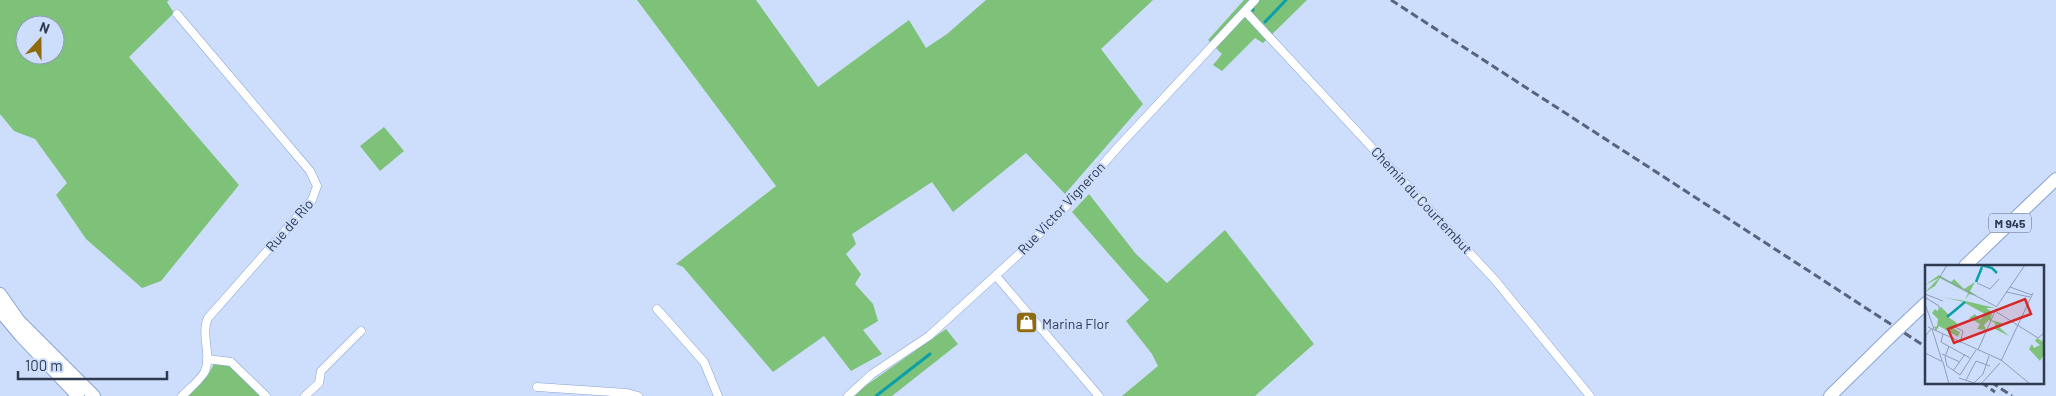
<svg xmlns="http://www.w3.org/2000/svg" width="2056" height="396" viewBox="0 0 2056 396" font-family="Barlow,sans-serif">
	<rect width="100%" height="100%" fill="#cddefd"/>
	<path fill="#7ec179" fill-rule="evenodd" d="M0,0H169L167,2L174,13L129,57L239,185L161,281L142,288L86,239L56,195L67,183L35,139L14,131L0,114ZM25,25H55V55H25Z
		M637,0H756L818,87L909,20L926,48L947,34L986,0H1153L1101,49L1143,104L1065,194L1026,153L953,212L932,182L852,234L856,244L846,254L861,274L855,284L873,304L878,321L863,330L882,354L851,371L824,336L773,372L683,267L676,264L776,186Z
		M1244,0H1307L1263,43L1255,38L1222,71L1213,65L1222,54L1208,40Z
		M384,127L404,151L380,171L360,146Z
		M1089,194L1136,254L1167,283L1225,230L1314,344L1255,396H1122L1158,366L1152,354L1126,321L1149,300L1072,212Z
		M946,329L958,344L892,396H851Z
		M214,364L230,366L261,396H188L208,375Z"/>
	<g fill="none" stroke-linecap="round" stroke-linejoin="round">
		<path stroke="#0b9fa9" stroke-width="3" d="M1253,10V9
			M1265,22L1286,0
			M876,396L930,354"/>
		<defs>
			<path id="street" d="M1245,11L1495,280L1590,396
				M177,14L310,171L317,186L312,200L208,318C200,335 213,356 204,373C199,381 189,389 182,396
				M996,276L1099,396
				M657,309L704,362L718,396
				M207,359L231,362L266,396
				M537,387L627,393L638,396
				M305,396L319,383L321,371L361,331
				M848,396L872,374L929,336L1018,255L1061,212L1119,146L1255,0"/>
			<path id="primary" d="M1965,266L2056,179
				M0,294L19,321L94,396
				M0,311L21,336L78,396
				M1909,319L1926,303
				M1830,396L1890,337"/>
		</defs>
		<use href="#street" stroke="#89a3d4" stroke-width="9"/>
		<use href="#primary" stroke="#89a3d4" stroke-width="14"/>
		<use href="#street" stroke="#fff" stroke-width="8"/>
		<use href="#primary" stroke="#fff" stroke-width="12"/>
		<path stroke="#58647c" stroke-width="3" stroke-dasharray="8 4" stroke-linecap="butt" d="M1391,0L1926,347
			M1981,382L1995,392
			M1991,382L2012,396"/>
		<defs>
			<path id="primary-bridge" d="M1890,337L1909,319"/>
		</defs>
		<use href="#primary-bridge" stroke="#89a3d4" stroke-width="14" stroke-linecap="butt"/>
		<use href="#primary-bridge" stroke="#fff" stroke-width="12"/>
	</g>
	<defs>
		<symbol id="shop-square" viewBox="-11 -11 22 22"><rect x="-9" y="-9" width="18" height="18" rx="4" fill="#906a0f" stroke="#cddefd"/><path d="M-5-2.5h2.3a2.7 3.5 0 0 1 5.4 0H5L5.5 6h-11ZM-1.5-2.5h3a1.5 2.3 0 0 0-3 0Z" fill="#fff"/></symbol>
	</defs>
	<g fill-rule="evenodd">
		<use href="#shop-square" x="1014" y="310" width="25" height="25"/>
	</g>
	<g text-anchor="middle" dominant-baseline="central" stroke-width="4" stroke-linejoin="round" paint-order="stroke">
		<rect fill="#cddefd" stroke="#5e6b83" stroke-width="1" x="1989" y="213.5" width="42" height="19" rx="4"/>
		<g font-size="12" font-weight="bold" fill="#2f3a4f">
			<text x="2010" y="223">M 945</text>
		</g>
		<g font-size="14" fill="#2f3a4f" stroke="#cddefd">
			<text transform="translate(1422 200) rotate(47)">Chemin du Courtembut</text>
			<text transform="translate(1061 208) rotate(-47)">Rue Victor Vigneron</text>
			<text transform="translate(289 225) rotate(-49)">Rue de Rio</text>
		</g>
		<g font-size="14" fill="#2f3a4f" stroke="#cddefd" text-anchor="start">
			<text x="1042" y="323">Marina Flor</text>
		</g>
	</g>
	<g transform="translate(1925 265)">
		<rect width="119" height="119" fill="#cddefd"/>
		<path d="M14,10L26,17L29,14L39,24L50,17L45,26L52,31L44,29L40,36L70,43H61L67,47L66,55L77,58L75,63L84,71L70,64V58L64,55L59,60L61,65L52,64L55,59L44,53L50,49L55,55L60,49L40,38L30,47L23,52L32,58L29,64L35,67L33,72L14,61L11,66L9,62L12,61L13,54L7,48L10,44L12,46L16,42L24,50L39,37L17,32L40,36L43,28L15,13L10,21L0,27L14,13L0,20ZM112,73L119,77V89L115,96L104,84L107,79L109,83L115,80L110,76Z" fill="#7ec179"/>
		<path fill="none" stroke="#0b9fa9" stroke-width="2.5" d="M56,0L67,3L72,8M51,17L57,2M22,52L40,37"/>
		<path fill="none" stroke="#8e9cb7" stroke-width="1" d="M22,0L15,12L72,42M52,18L65,24L74,14M85,22L100,0M85,22L107,30M81,27L105,32M0,29L18,36M1,33L14,41V44M0,39L9,64M72,41L85,22M70,46L113,73L119,68M3,62L76,95L105,119M30,62L38,66L35,78M7,64L17,96M18,69L16,77L45,93M24,81L20,92L22,101L35,110M53,85L71,44M0,86L1,70L6,64M0,88L18,97L24,119M17,89L35,97M76,96L108,28M28,106L40,89M35,110L51,85M34,113L49,118L58,109L64,91M41,115L51,96L65,101M56,119L75,98"/>
		<path fill="#d62828" fill-opacity="0.15" stroke="#d62828" stroke-width="2.5" d="M100,34L106,49L29,78L23,64Z"/>
		<rect width="119" height="119" fill="none" stroke="#2f3a4f" stroke-width="2.5"/>
	</g>
	<g transform="translate(40 40) rotate(21)"><circle r="24" fill="#cddefd" stroke="#8e9cb7"/>
	<path d="M0-4L9 19L0 12L-9 19Z" fill="#906a0f"/>
	<text y="-8" font-size="14" font-weight="bold" text-anchor="middle" fill="#2f3a4f">N</text>
	</g>
	<path d="M18 371v8h149v-8" fill="none" stroke="#2f3a4f" stroke-width="2.5"/>
	<text x="25" y="371" font-size="15" fill="#2f3a4f" stroke="#cddefd" stroke-width="4" paint-order="stroke">100 m</text>
</svg>
